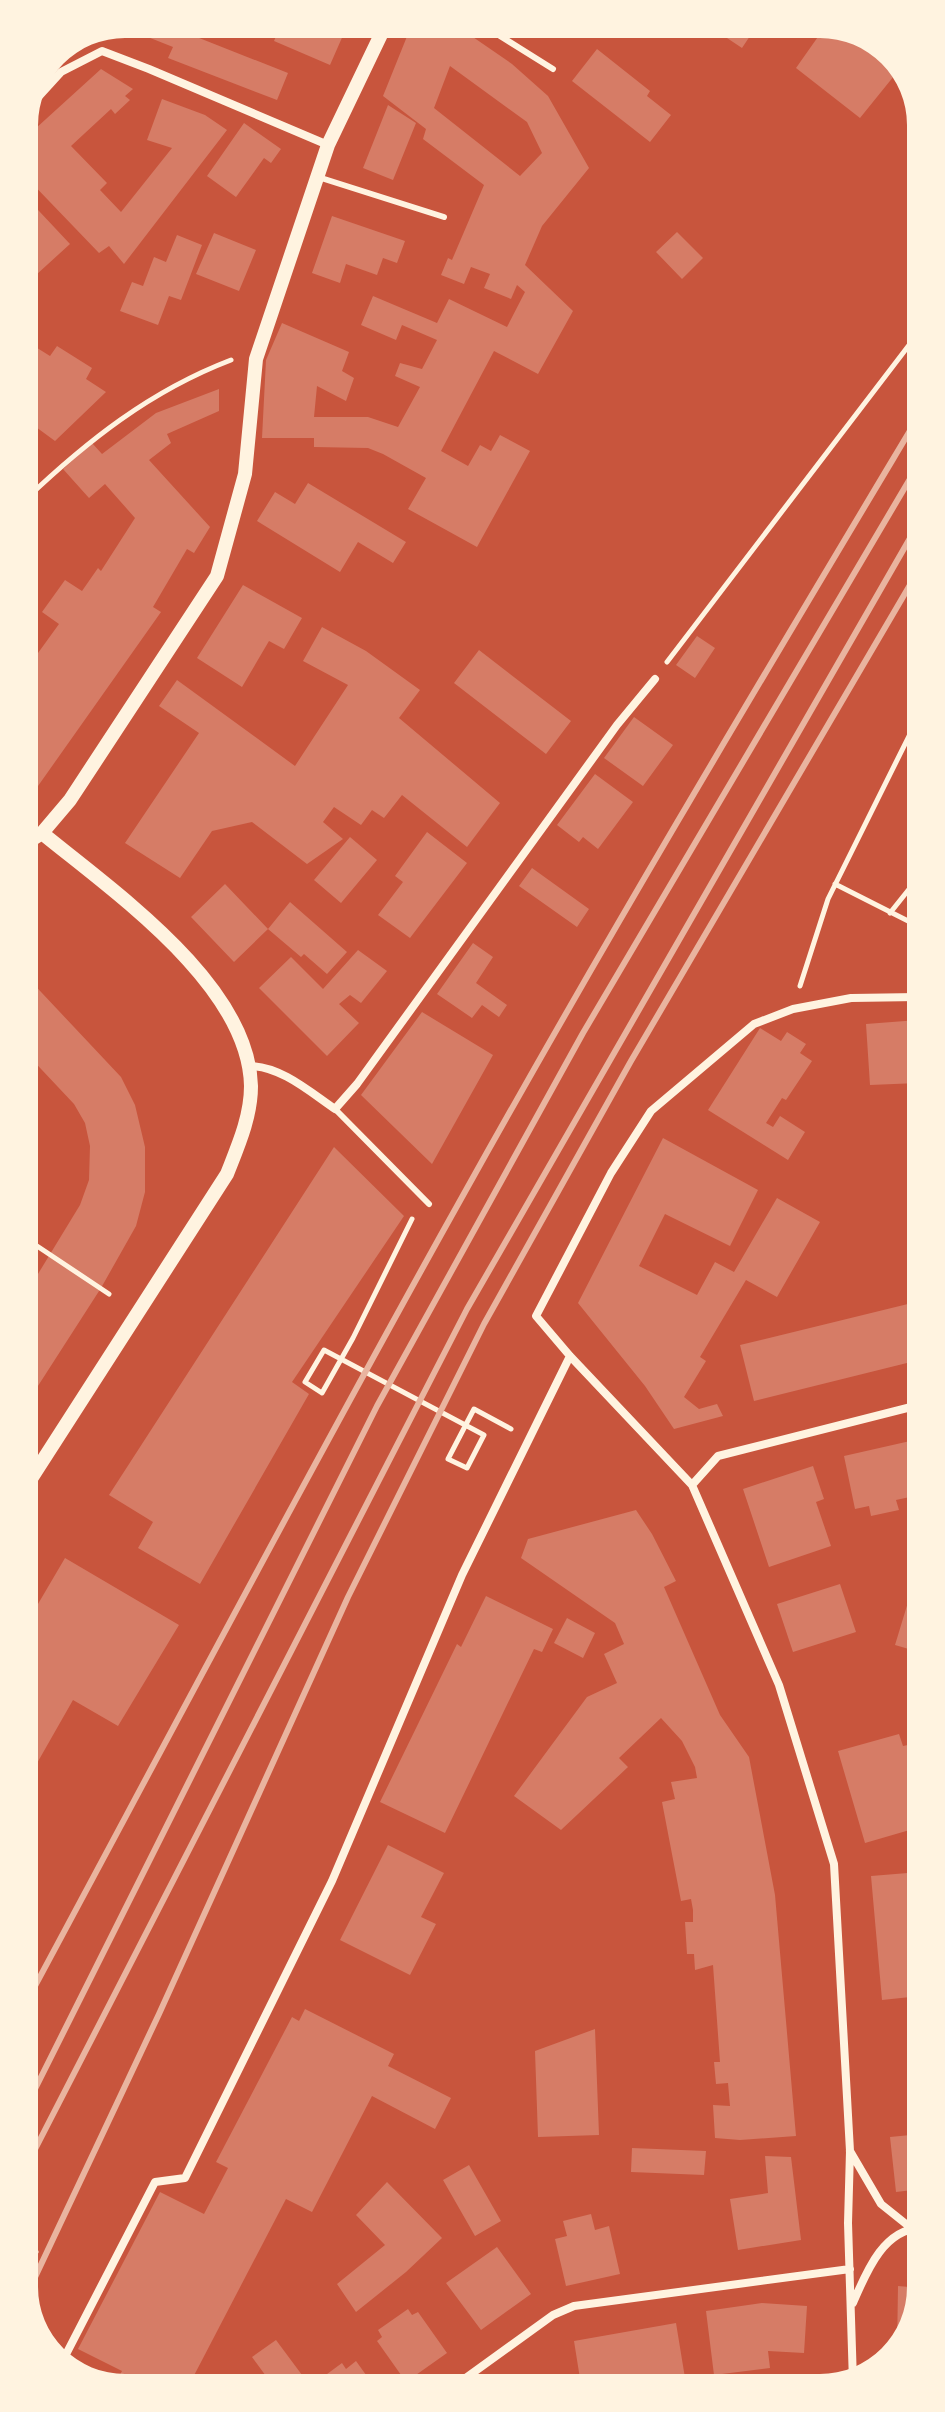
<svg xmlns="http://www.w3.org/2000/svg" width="945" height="2412" viewBox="0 0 945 2412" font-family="'Archivo Narrow',sans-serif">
	<rect width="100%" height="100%" fill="#c8553d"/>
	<path fill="#d67c66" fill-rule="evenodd" d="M125,24H181L179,30L288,73L277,100L168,58L173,47L120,26Z
		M281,24H348L330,65L274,41Z
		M412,24H454L512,64L548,96L589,168L542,226L525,265L573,311L538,374L494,351L441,451L468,466L480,445L491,451L500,435L530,451L477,547L408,509L426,478L383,454L368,448L314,447V438H262L266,360L282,323L349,352L342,371L354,378L346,401L317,386L314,417H368L398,427L420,387L395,376L400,363L422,369L437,340L402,325L396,340L361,325L373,296L437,323L449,299L507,327L525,292L517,285L511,299L484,288L490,274L471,267L464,284L441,275L448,258L452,260L484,185L423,139L426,129L383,96ZM450,66L527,122L542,153L520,176L434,108Z
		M706,24H758L742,48Z
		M827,24L870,41L867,46L898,71L860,118L796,68Z
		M597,49L650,91L647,96L671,115L650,142L572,81Z
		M101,69L133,89L125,96L130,100L115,114L111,109L71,146L107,183L100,190L121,212L172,148L147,140L162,99L205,115L227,130L124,264L109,246L99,253L24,175V125L27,122L35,129Z
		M388,105L416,123L393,180L363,168Z
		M244,123L281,149L271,163L264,158L236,197L207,176Z
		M24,195L70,244L36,275L25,263Z
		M332,216L405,241L397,263L383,258L377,275L346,264L340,283L312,273Z
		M677,232L703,258L682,279L656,252Z
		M214,233L256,250L239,291L196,274Z
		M177,235L202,245L181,300L169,296L158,325L120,311L132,282L143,286L154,257L166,262Z
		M34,346L50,356L57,346L92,368L86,379L106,392L55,441L25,419V360Z
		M219,389V411L167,434L171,443L149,460L210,527L194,553L187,549L153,607L161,612L26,803L25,671L59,624L42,612L65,580L82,591L98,568L101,571L135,518L105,484L89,498L63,469L92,443L102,454L156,413Z
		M308,483L406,542L393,563L358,542L340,572L257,521L275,492L295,504Z
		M243,585L302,618L284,649L269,641L242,687L197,658Z
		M322,627L366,651L420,690L399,718L500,803L467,847L402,795L384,818L372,810L361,825L334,807L323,822L343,839L307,864L252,822L212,831L180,878L125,843L199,733L159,706L177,680L295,766L348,685L303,661Z
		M697,636L715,648L695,678L676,665Z
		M479,650L571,721L546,754L454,683Z
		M634,717L673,745L643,786L604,758Z
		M595,774L633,802L598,849L583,837L579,842L557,825Z
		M427,832L467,863L410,938L378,915L403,882L395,876Z
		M350,837L377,860L341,903L314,880Z
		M532,868L589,909L577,927L519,886Z
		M225,884L268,929L290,902L347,952L327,974L304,954L301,957L268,929L234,962L191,917Z
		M473,943L493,957L476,983L507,1005L499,1017L482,1005L472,1018L437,994Z
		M358,950L387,971L361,1003L350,995L339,1004L359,1023L327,1056L259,988L291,957L323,989Z
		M26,976L121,1077L135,1105L145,1147V1192L136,1226L101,1288L27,1403V1292L80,1205L89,1180L90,1146L85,1123L74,1104L26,1053Z
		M422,1012L493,1055L432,1164L361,1095Z
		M918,1020V1083L870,1085L866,1024Z
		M760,1028L781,1041L787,1032L806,1044L800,1053L812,1061L786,1100L782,1098L766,1123L773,1127L780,1116L805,1132L788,1160L708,1110Z
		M663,1138L758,1190L730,1246L665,1214L639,1266L697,1295L715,1262L734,1272L777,1198L820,1222L777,1297L746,1280L700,1357L706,1361L684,1397L699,1409L717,1404L723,1416L674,1429L645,1386L578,1303Z
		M334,1147L404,1216L292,1382L309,1394L200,1584L138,1548L153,1522L109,1495Z
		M916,1302L919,1315V1360L754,1401L740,1345Z
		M919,1439V1495L896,1500L899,1510L871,1516L869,1506L855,1509L844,1456Z
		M813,1466L824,1499L816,1502L831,1546L769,1567L743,1489Z
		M636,1510L652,1534L676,1581L664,1587L720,1715L749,1757L775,1895L796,2136L740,2140L715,2138L713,2105L730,2106L728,2083L716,2084L714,2062H720L713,1965L695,1970L694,1954H687L685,1922H693V1910L691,1899L681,1901L662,1802L675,1799L671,1782L697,1778L695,1767L682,1741L661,1718L619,1758L628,1767L561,1830L514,1796L587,1697L617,1683L604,1654L624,1644L615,1623L521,1558L528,1539Z
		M65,1558L179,1625L118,1726L73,1700L28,1779V1621Z
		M919,1566V1652L895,1645Z
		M840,1584L856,1632L793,1652L777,1604Z
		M486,1596L553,1629L542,1652L534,1649L445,1833L380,1802L457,1644L461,1647Z
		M567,1618L595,1633L583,1658L554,1643Z
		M899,1734L903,1746L908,1745L920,1788V1827L865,1843L838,1751Z
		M388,1845L444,1873L421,1917L436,1924L410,1975L340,1940Z
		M920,1872V1996L882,2000L871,1876Z
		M305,2009L394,2054L388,2066L451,2098L435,2129L372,2096L312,2212L286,2199L188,2387L114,2386L122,2371L78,2349L160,2192L204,2214L228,2168L216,2162L292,2017L299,2021Z
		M595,2029L599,2135L538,2137L535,2051Z
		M921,2134V2189L896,2192L890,2137Z
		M632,2148L706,2151L704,2175L631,2172Z
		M765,2156L791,2157L801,2240L738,2250L730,2199L768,2193Z
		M469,2165L501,2221L475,2236L443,2180Z
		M387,2182L442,2238L406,2272L356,2312L337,2284L385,2245L356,2215Z
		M591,2214L595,2230L609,2226L620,2274L566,2286L555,2239L567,2236L563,2221Z
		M497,2247L531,2294L481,2330L446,2283Z
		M898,2286L921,2288L900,2348L897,2351Z
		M762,2303L807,2306L804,2353L768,2351L770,2368L714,2375L706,2311Z
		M408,2309L412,2315L418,2312L447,2353L406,2382L377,2341L382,2337L378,2330Z
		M676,2323L686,2384L581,2385L574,2341Z
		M276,2340L305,2379L295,2387H274L252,2357Z
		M356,2361L374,2386H322L327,2383L323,2377L342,2363L346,2369Z"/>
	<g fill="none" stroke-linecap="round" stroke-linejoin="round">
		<path stroke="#fff3e0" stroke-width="5" d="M25,500C87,441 150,391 231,360
			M667,662L916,336
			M835,884L918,926
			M890,913L918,878
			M800,986L828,899L917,720
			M412,1219L353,1338L322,1393L305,1382L324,1350L484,1435L467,1468L448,1459L474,1409L511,1429
			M27,1250L31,1242L109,1294
			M29,2249L36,2252"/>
		<path stroke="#fff3e0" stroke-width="6" d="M481,24L553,69
			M318,177L444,217
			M335,1109L429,1204"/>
		<path stroke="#fff3e0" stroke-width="8" d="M30,106L61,72L102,51L149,69L328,145
			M249,1066C281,1066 310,1092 335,1109L357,1084L617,725L655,679
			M692,1485L718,1456L919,1405
			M850,2151L881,2204L911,2228
			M853,2303C866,2273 883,2229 921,2228
			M61,2364L155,2182L185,2178L332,1881L462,1575L570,1356
			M853,2382L848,2223L850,2151L834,1864L779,1685L692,1485L570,1356L536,1316L611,1173L651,1111L754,1024L793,1009L851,998L918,997
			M456,2385L553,2315L574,2306L850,2269"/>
		<path stroke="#fff3e0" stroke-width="14" d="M26,843L42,833L70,800L217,576L245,474L256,359L328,145L386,24
			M27,1485L227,1174C238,1146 251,1117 251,1086C249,985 114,892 42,833"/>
		<path stroke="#e9b49f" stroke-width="6" d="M28,1999C173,1729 316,1458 466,1190C611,930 764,675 917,419
			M29,2101L377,1406L583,1033L917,467
			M29,2161L467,1309L917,526
			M29,2290L159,2014L348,1597L484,1324L631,1061L917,573"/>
	</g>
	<path d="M0 0H945V2412H0ZM125 38H820A87 87 0 0 1 907 125V2287A87 87 0 0 1 820 2374H125A87 87 0 0 1 38 2287V125A87 87 0 0 1 125 38Z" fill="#fff3e0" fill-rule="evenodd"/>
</svg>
